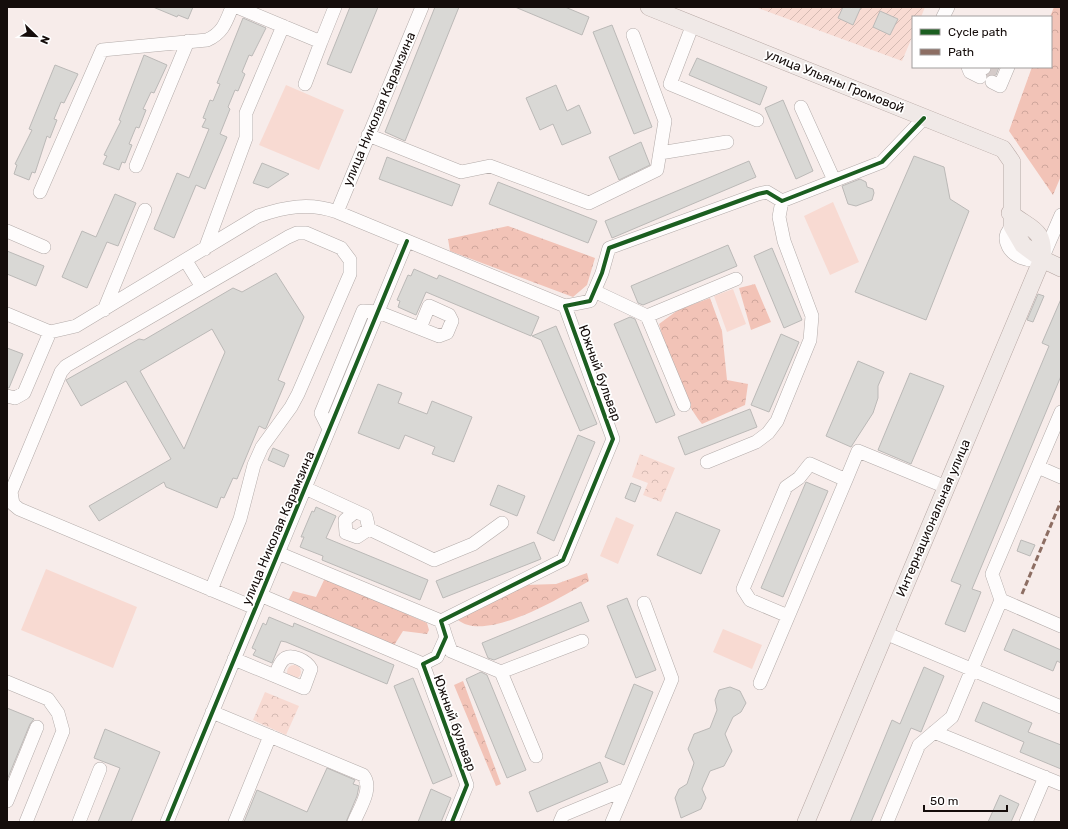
<svg xmlns="http://www.w3.org/2000/svg" width="1068" height="829" viewBox="0 0 1068 829" font-family="Rubik,sans-serif">
	<defs>
		<pattern id="forest-crowns" width="20" height="18" patternUnits="userSpaceOnUse"><rect width="20" height="18" fill="#f2c3b7"/><path d="M2 6a3 3 0 1 1 6 0M12 15a3 3 0 1 1 6 0" fill="none" stroke="#cfa69c"/></pattern>
		<pattern id="park-crowns" width="20" height="18" patternUnits="userSpaceOnUse"><rect width="20" height="18" fill="#f8dad2"/><path d="M2 6a3 3 0 1 1 6 0M12 15a3 3 0 1 1 6 0" fill="none" stroke="#d4bab3"/></pattern>
		<pattern id="garden-furrows" width="10" height="10" patternUnits="userSpaceOnUse"><rect width="10" height="10" fill="#f8dad2"/><path d="M-1 1l2-2M0 10L10 0M9 11l2-2" fill="none" stroke="#d4bab3"/></pattern>
	</defs>
	<rect width="100%" height="100%" fill="#f7ecea"/>
	<path fill="#f8dad2" d="M286,85L344,110L319,170L259,145Z
		M833,202L859,262L830,275L804,216Z
		M733,289L746,324L727,332L714,296Z
		M616,517L634,525L618,564L600,556Z
		M46,569L137,607L113,668L21,630Z
		M723,629L762,645L752,669L713,652Z
		M287 672a7 7 0 1 1 14 0a7 7 0 1 1-14 0Z"/>
	<path fill="url(#forest-crowns)" d="M1054,7H1061V176L1053,195L1009,131L1032,67H1051L1050,17Z
		M508,226L595,258L587,285L573,297L450,251L448,239Z
		M755,284L771,322L751,330L739,288Z
		M710,298L722,331L727,380L748,384L745,405L702,424C681,398 668,357 659,324L678,310Z
		M587,573L589,581C562,597 486,643 458,620L524,585L556,584Z
		M325,578L427,623L429,630L427,634L403,631L393,647L288,601L293,591L316,597Z
		M463,681L501,784L496,786L454,685Z"/>
	<path fill="url(#park-crowns)" d="M640,454L675,468L661,502L643,495L648,483L632,477Z
		M265,692L299,706L286,735L253,720Z"/>
	<path fill="url(#garden-furrows)" d="M755,7H925L921,17H913V35L902,61Z"/>
	<path fill="#d9d8d5" stroke="#bbb9b7" fill-rule="evenodd" d="M153,7H193L188,19L178,15L177,17Z
		M350,7H378L351,73L327,64Z
		M435,7H459L405,141L385,132Z
		M515,7H565L589,17L582,35Z
		M843,7H861L853,25L838,18Z
		M880,11L898,19L890,35L873,27Z
		M243,18L266,28L252,56L249,55L242,72L245,74L238,91L235,90L228,107L230,109L220,134L227,137L205,189L196,185L174,238L154,229L177,173L189,178L209,129L202,127L206,119L203,118L210,100L213,101L220,84L217,83Z
		M612,25L652,127L634,134L593,32Z
		M144,55L167,65L154,93L151,92L143,109L146,110L139,128L136,127L129,144L132,145L125,163L122,162L119,170L103,164L107,156L104,155L121,121L119,120Z
		M697,58L767,87L760,105L689,75Z
		M55,65L78,74L64,103L61,102L54,119L57,120L50,138L47,136L35,173L32,172L29,180L14,174L17,165L15,164L32,130L29,129Z
		M992,67H999L996,75H988Z
		M556,85L567,111L579,105L591,133L562,145L553,124L540,130L526,98Z
		M783,100L813,171L796,179L765,108Z
		M641,142L650,165L619,180L609,157Z
		M914,156L944,167L950,199L969,211L926,320L855,292Z
		M387,157L460,185L452,206L379,179Z
		M749,161L756,177L612,238L605,221Z
		M262,163L289,174L268,188L253,183Z
		M860,179L866,182L867,187L873,189L874,193L872,200L856,206L848,204L842,186Z
		M498,182L597,221L588,243L489,204Z
		M115,194L136,203L118,246L107,242L87,288L62,277L82,231L96,237Z
		M728,245L737,266L643,305L638,303L631,286Z
		M772,248L802,320L784,328L754,256Z
		M7,251L44,266L36,286L7,274Z
		M414,269L437,279L439,275L539,317L531,336L426,292L416,315L398,307L400,301L397,300L408,275L411,276Z
		M276,273L304,317L278,380L285,383L266,428L265,429L259,426L237,479L233,478L224,498L221,497L217,508L166,487L164,482L99,521L89,506L171,459L126,381L81,406L66,380L139,339L144,340L233,288L242,292ZM212,329L225,352L184,449L140,371Z
		M1038,294L1044,296L1033,322L1027,320Z
		M1061,299V376L972,589L981,592L965,632L945,624L961,585L951,581L1049,346L1042,343Z
		M630,317L635,319L675,415L656,423L614,324Z
		M556,326L597,424L580,431L541,340L532,336Z
		M781,334L799,342L769,412L751,405Z
		M7,348L23,354L9,388H7Z
		M858,361L884,372L878,386V398L873,413L851,447L826,436Z
		M910,373L944,386L911,464L878,450Z
		M378,384L402,393L398,403L427,414L432,401L472,417L454,462L432,454L435,447L405,435L399,449L358,433Z
		M750,409L757,427L685,455L678,437Z
		M578,435L595,442L554,541L537,533Z
		M273,448L289,455L284,467L268,460Z
		M806,482L828,491L783,597L761,588Z
		M631,483L641,487L635,502L625,498Z
		M498,485L525,496L517,516L490,505Z
		M316,507L336,516L326,538L428,580L420,600L322,560L323,556L300,547L304,537H301L312,511L314,512Z
		M676,512L720,530L701,574L657,555Z
		M1021,540L1035,545L1030,556L1017,551Z
		M534,542L541,559L443,598L436,581Z
		M627,598L656,670L636,678L607,606Z
		M581,602L589,621L494,660L488,658L482,643Z
		M269,617L293,627L294,623L394,665L387,684L286,642L281,641L272,663L253,655L256,650L252,648L263,623L266,625Z
		M1013,629L1061,650V663L1057,661L1053,671L1004,650Z
		M924,667L944,676L921,732L911,728L871,822H850L892,720L900,724Z
		M481,672L487,675L526,770L507,778L466,679Z
		M413,678L452,776L433,784L394,686Z
		M634,684L653,692L624,765L605,757Z
		M730,687L740,691L746,703L741,712L733,717L725,734L732,751L724,766L710,771L702,789L706,798L701,809L681,818L675,798L679,789L687,784L694,763L688,749L694,734L710,728L717,710L715,700L719,690Z
		M983,702L1032,723L1028,732L1061,745V769L1020,752L1024,742L975,721Z
		M7,708L34,719L30,724L7,780Z
		M105,729L160,752L131,822H98L120,768L94,758Z
		M600,762L608,782L537,812L529,792Z
		M327,768L355,780L353,784L359,786L357,796L346,822H244L257,790L307,812Z
		M431,789L451,798L441,822H418Z
		M1000,795L1019,804L1011,822H988Z"/>
	<g fill="none" stroke-linecap="round" stroke-linejoin="round">
		<path stroke="#d5cbc9" stroke-width="13" stroke-dasharray="13 6" stroke-linecap="butt" d="M984,68L997,73"/>
		<defs>
			<path id="minor" d="M237,7L321,42L335,7
				M943,17L948,7
				M693,24L670,84L757,120
				M968,67L970,72L980,77
				M982,67L984,68
				M992,82L1000,86L1008,67
				M305,84L321,42
				M801,107L834,180
				M368,135L461,172L490,166L589,203L657,170L665,121L633,35
				M660,153L727,142
				M136,166L188,41
				M40,192L102,50L207,40C223,33 226,22 232,7
				M337,212L422,7
				M1019,224C993,231 1009,266 1042,259L1061,215
				M7,231L44,247
				M205,249L246,138V113L283,26
				M186,261L202,287
				M594,291L647,316L736,279
				M104,310L145,210
				M7,314L50,332L76,326L258,216C285,207 309,202 337,212L565,306
				M647,316L684,405
				M7,396L15,398L24,393L50,332
				M329,429L321,413L363,311L378,312L439,336L447,333L452,321L449,315L429,306L420,328
				M707,462L756,442L768,433L777,421L810,340L812,316L784,241L779,217L782,201
				M1038,467L1061,477
				M846,480L858,451L946,487
				M305,488L366,516L369,529L434,560L473,544L502,523
				M355,512L345,520L346,533L357,537L369,529
				M278,553L441,621
				M211,590L240,519L254,465L262,447L291,407L298,394L350,274V260L341,248L306,233H297L288,237L66,366L61,372L11,492L13,504L19,509L255,608
				M260,595L423,664
				M1001,600L1061,626
				M885,633L1061,707
				M446,637L451,651L501,672L536,756
				M234,659L304,688L311,669C307,661 292,653 284,659C279,663 277,671 275,676
				M501,672L582,641
				M7,682L48,699L58,713L63,731L26,822
				M760,683L846,480L810,464L799,478L786,487L743,589L750,600L788,616
				M212,712L363,775C374,788 359,809 354,822
				M934,732L1061,784
				M7,801L37,727
				M79,822L100,769
				M167,822L407,241
				M235,822L270,736
				M452,822L467,785L423,664L437,657L446,637L441,621L563,560L613,439L565,306L590,301L602,273L609,248L758,194L767,192L782,201L882,162L924,118
				M560,822L563,815L626,789L672,679L644,603
				M612,822L626,789
				M887,822L919,745L952,717L1001,600L992,574L1061,412
				M1026,822L1045,777"/>
			<path id="major" d="M649,7L1003,149L1012,162V226L1023,245L1042,259L1061,268
				M806,822L1042,259C1045,228 1031,230 1010,213"/>
		</defs>
		<use href="#minor" stroke="#b3aba9" stroke-width="14"/>
		<use href="#major" stroke="#b5a6a2" stroke-width="18"/>
		<use href="#minor" stroke="#fefcfc" stroke-width="13"/>
		<use href="#major" stroke="#f0e9e7" stroke-width="17"/>
		<path stroke="#8d6e63" stroke-width="3" stroke-dasharray="6 3" stroke-linecap="butt" d="M1022,594L1061,501"/>
		<defs>
			<path id="cycleway" d="M167,822L407,241
				M452,822L467,785L423,664L437,657L446,637L441,621L563,560L613,439L565,306L590,301L602,273L609,248L758,194L767,192L782,201L882,162L924,118"/>
		</defs>
		<use href="#cycleway" stroke="#fff" stroke-width="6"/>
		<use href="#cycleway" stroke="#1b5e20" stroke-width="4"/>
	</g>
	<g text-anchor="middle" dominant-baseline="central" stroke-width="3.5" stroke-linejoin="round" paint-order="stroke">
		<g font-size="13" fill="#150d0b" stroke="#fff">
			<text transform="translate(835 81) rotate(22)">улица Ульяны Громовой</text>
			<text transform="translate(379 109) rotate(-67)">улица Николая Карамзина</text>
			<text transform="translate(600 373) rotate(70)">Южный бульвар</text>
			<text transform="translate(933 518) rotate(-67)">Интернациональная улица</text>
			<text transform="translate(278 528) rotate(-67)">улица Николая Карамзина</text>
			<text transform="translate(455 723) rotate(70)">Южный бульвар</text>
		</g>
	</g>
	<rect width="1068" height="829" fill="none" stroke="#150d0b" stroke-width="16"/>
	<rect x="912" y="16" width="140" height="52" fill="#ffffff" stroke="#a19e9d"/>
	<rect x="920" y="29" width="20" height="6" fill="#1b5e20" stroke="#a19e9d"/>
	<text x="948" y="36" font-size="12" fill="#150d0b">Cycle path</text>
	<rect x="920" y="49" width="20" height="6" fill="#8d6e63" stroke="#a19e9d"/>
	<text x="948" y="56" font-size="12" fill="#150d0b">Path</text>
	<g transform="translate(36 36) rotate(113)" stroke="#ffffff" stroke-width="3" paint-order="stroke">
	<path d="M0-3L7 15L0 10L-7 15Z" fill="#150d0b"/>
	<text y="-6" font-size="11" font-weight="bold" text-anchor="middle" fill="#150d0b">N</text>
	</g>
	<path d="M924 805v6h83v-6" fill="none" stroke="#150d0b" stroke-width="2"/>
	<text x="930" y="805" font-size="12" fill="#150d0b" stroke="#ffffff" stroke-width="3" paint-order="stroke">50 m</text>
</svg>
